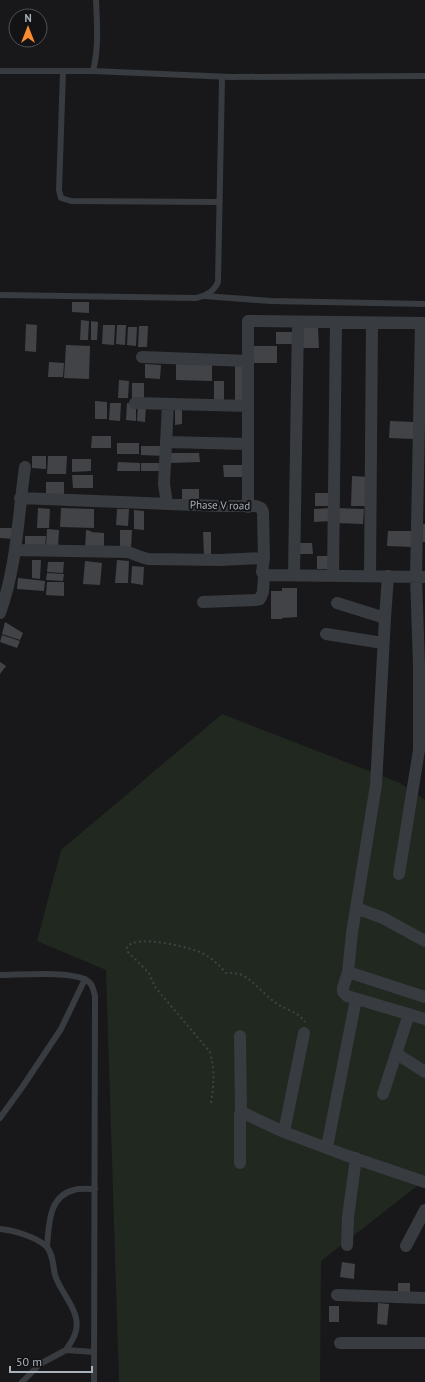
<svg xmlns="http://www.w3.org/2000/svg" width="425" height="1382" viewBox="0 0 425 1382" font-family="'PT Sans',sans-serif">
	<rect width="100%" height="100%" fill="#18181a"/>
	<path fill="#20281f" d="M222,714L400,783L425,800V1180L321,1261L320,1382H119L106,970L37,941L61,850Z"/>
	<path fill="#424347" d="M72,302H89V313L72,312Z
		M81,320L89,321L88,340H80Z
		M91,321L98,322L97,340H91Z
		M26,324L37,325L36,352L25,351Z
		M103,325H115L114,345L102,344Z
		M117,325H126L125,345L116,344Z
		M139,326H148L147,347H138Z
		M128,327H137L136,346L127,345Z
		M303,328H318L319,348H303Z
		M276,332H296V344H276Z
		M66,345L90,346L89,379L64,378Z
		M253,346H277V363H253Z
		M49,362L64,363L63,377H48Z
		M145,364L161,365L160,379L145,378Z
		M176,364L212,365V381L176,380Z
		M235,366H247V403H235Z
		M119,380L129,381L128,398H118Z
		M214,381H224V403H214Z
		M132,383H144V400L132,399Z
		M95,401L107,402V419H95Z
		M110,403H121L120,421L109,420Z
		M127,403L136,404V421L126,420Z
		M138,404L146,405L145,422L137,421Z
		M175,407H182V424L175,425Z
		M390,421L414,422L413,439L389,438Z
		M92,436H111V448H91Z
		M117,443H139V454H117Z
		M141,446H166L165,456L141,455Z
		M171,453H199L200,462L171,463Z
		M32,456H46V469L32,468Z
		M48,456H67L66,474H47Z
		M72,459H91V471L72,472Z
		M118,462L140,463V471H117Z
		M141,463H164V471H141Z
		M223,465H243V477H224Z
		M72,475H93V488H73Z
		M352,476L369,477L367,506H351Z
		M46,482H64V496H46Z
		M182,489H199V502H182Z
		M315,493H328L329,506H315Z
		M38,508L50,509L49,528H37Z
		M61,508L94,509V528L60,527Z
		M331,508V521L314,522V509Z
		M336,508L364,509L363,524L336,523Z
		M117,509H129L128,526L116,525Z
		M134,510L144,511V530L134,529Z
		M423,524H425V542H422Z
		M0,528H14V539L0,538Z
		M47,529L59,530L58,547H46Z
		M86,530L91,531V532L104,533V550H95V536V550H85Z
		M120,530H132L131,550H120Z
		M388,531H414L413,547L387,546Z
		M203,532H211V555L204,556Z
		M25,536H46L45,548H25Z
		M296,543H312L313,554H296Z
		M317,556H329V569H317Z
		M32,560H41L40,579L32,578Z
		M117,560L129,561L128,583H115Z
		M85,561L102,563L100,585L83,584Z
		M48,562H64L63,573L47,572Z
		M132,566L144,567L143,585L131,583Z
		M47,573L64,574L63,581L46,580Z
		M18,578L45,581L44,591L17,589Z
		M47,582H64V596L46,595Z
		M282,588H297V617L282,618Z
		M271,591H282V619H271Z
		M5,622L23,633L20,640L2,634Z
		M2,635L20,641L17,648L0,642Z
		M0,662L6,666L0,674Z
		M342,1262L355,1264L354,1279L340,1277Z
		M398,1283H410V1296L398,1295Z
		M378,1303L389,1304L387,1325L377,1324Z
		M329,1306H339V1322H329Z"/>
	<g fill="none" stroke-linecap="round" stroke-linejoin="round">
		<path stroke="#3e4246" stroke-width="2" stroke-dasharray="2 3" stroke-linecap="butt" d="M211,1103C214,1083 215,1072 210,1052L155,987L149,973L128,952L127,947C136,934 189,947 202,953C212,958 219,965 226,973C232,973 237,973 242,975C254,981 266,997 279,1005C288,1010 299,1013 305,1022"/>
		<path stroke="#383b3f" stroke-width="6" d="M0,71H93L231,77L425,76
			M63,71L59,190L61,198L71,201L219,202
			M93,71C99,47 97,24 96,0
			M0,295L196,298C206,296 214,292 218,282L222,77
			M204,296L271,301L425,304
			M0,975C20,975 68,971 84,979C92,982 93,988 95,996L94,1382
			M0,1118L23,1086L61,1029L85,979
			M0,1229C13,1230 36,1237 46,1246C53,1253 53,1266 55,1275C61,1295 83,1312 75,1334C73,1340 69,1345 66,1350
			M47,1247C49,1226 48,1196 74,1190C80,1188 89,1189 95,1189
			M22,1382L40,1364L66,1350L94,1352"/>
		<path stroke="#383b3f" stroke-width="12" d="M142,357L248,361
			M135,403L248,406
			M166,442L248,444
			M20,498L220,506H256L261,508L263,512L264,558L262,572L264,575L425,577
			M167,504L164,484L168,404
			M248,507V321L425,323
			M16,550L127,552C135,554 141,558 149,559L220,560L264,558
			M294,575L298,322
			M333,575L336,323
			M370,576L372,323
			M388,576L385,618L376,785L352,933L348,972L343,988V992L347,996L425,1019
			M203,602L255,600L260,599L263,592L264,575
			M337,603L385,618
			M0,613C17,566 18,516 25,467
			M326,634L383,643
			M399,874L419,750V665L416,577L421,323
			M356,908L383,918L425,941
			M348,972L425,997
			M240,1036L241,1112
			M397,1054L425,1072
			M383,1094L409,1014
			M284,1132L304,1033
			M327,1147L356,999
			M240,1163V1114L241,1112L284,1132L345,1155L425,1182
			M347,1245L348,1217L356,1158
			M406,1246L425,1210
			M337,1295L425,1298
			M340,1343H425"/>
	</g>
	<g text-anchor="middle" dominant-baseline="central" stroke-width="4" stroke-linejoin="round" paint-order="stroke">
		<g font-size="11" fill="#a9b2ba" stroke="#131315">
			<text transform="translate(220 505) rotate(1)">Phase V road</text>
		</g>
	</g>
	<g transform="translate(28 28)"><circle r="19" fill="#131315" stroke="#4f5357"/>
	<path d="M0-3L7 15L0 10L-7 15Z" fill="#fa8c2f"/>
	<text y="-6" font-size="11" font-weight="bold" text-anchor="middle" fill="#a9b2ba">N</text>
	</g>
	<path d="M10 1366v6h82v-6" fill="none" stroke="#a9b2ba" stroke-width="2"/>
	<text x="16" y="1366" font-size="12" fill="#a9b2ba" stroke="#131315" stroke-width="3" paint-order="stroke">50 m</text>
</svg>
